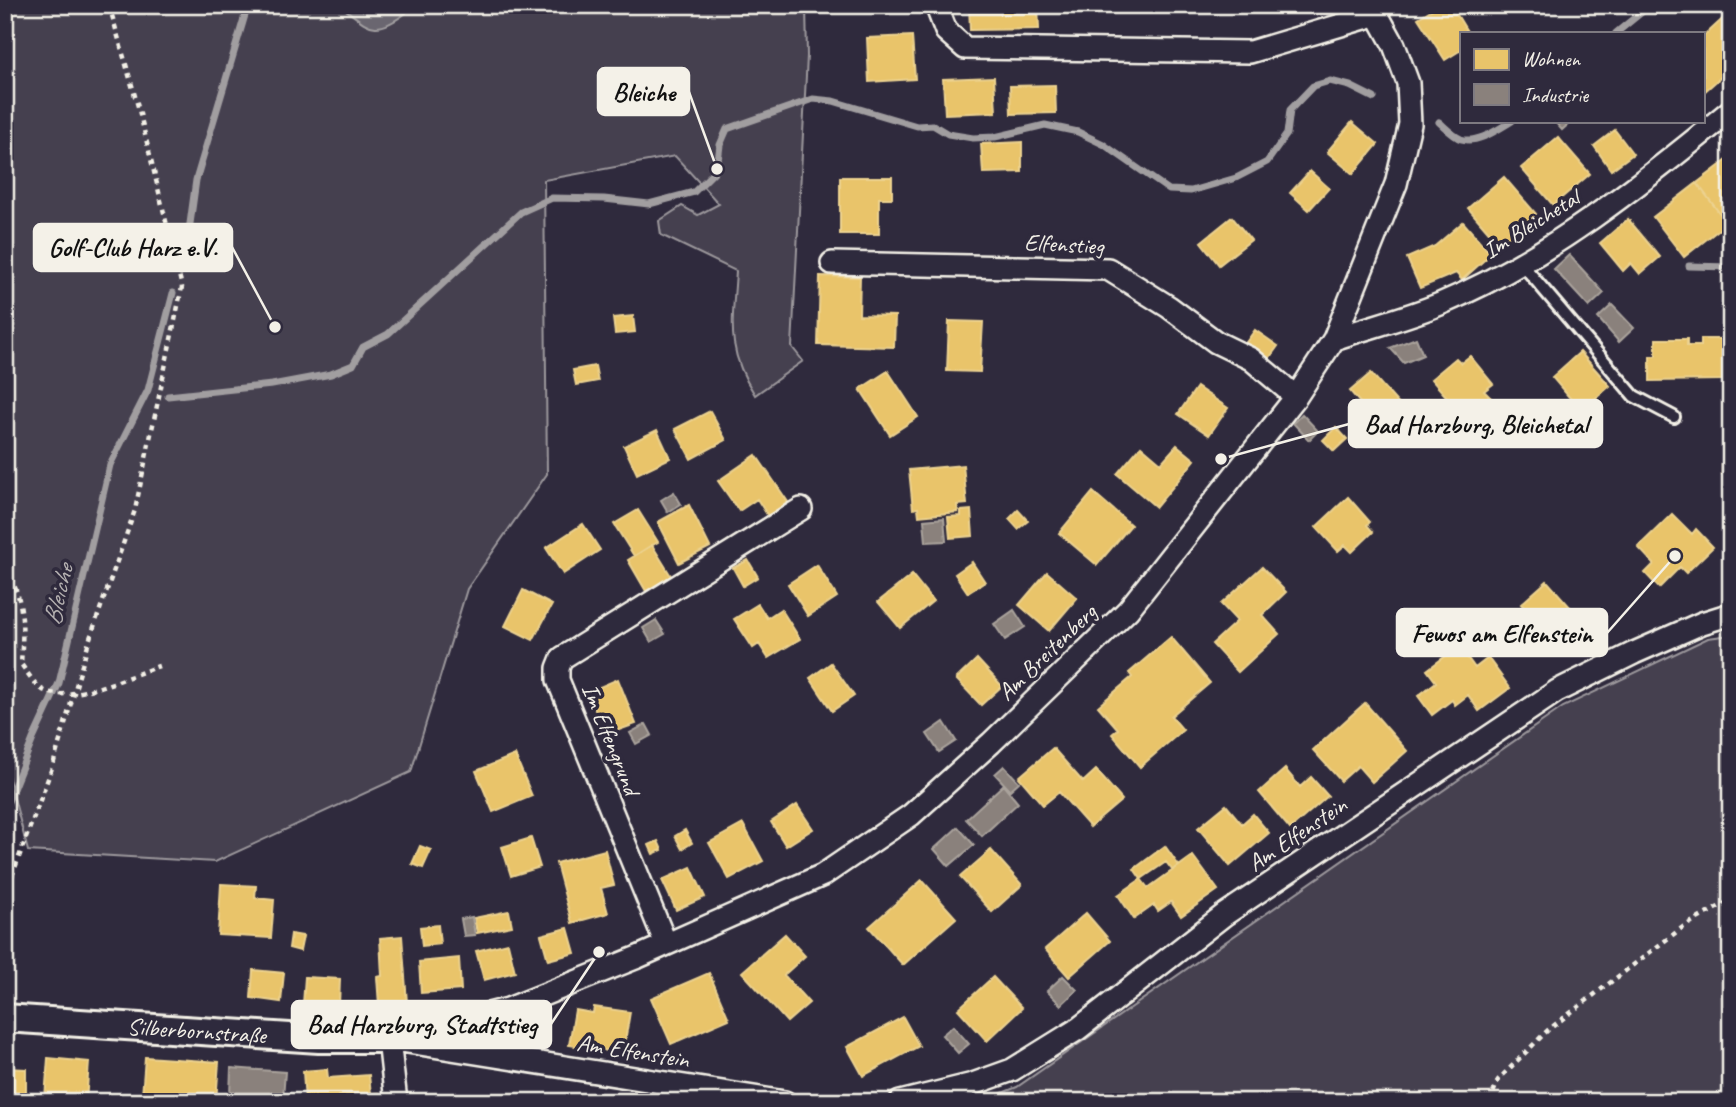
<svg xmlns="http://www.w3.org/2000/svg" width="1736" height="1107" viewBox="0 0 1736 1107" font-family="Caveat,sans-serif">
	<rect width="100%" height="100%" fill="#2f2a3d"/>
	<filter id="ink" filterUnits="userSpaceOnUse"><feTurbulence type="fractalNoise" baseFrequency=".0143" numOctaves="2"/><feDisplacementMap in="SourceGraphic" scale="14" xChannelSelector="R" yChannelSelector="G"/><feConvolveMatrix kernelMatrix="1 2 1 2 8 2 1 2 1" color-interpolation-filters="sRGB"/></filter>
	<g filter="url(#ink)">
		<path fill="#454050" stroke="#9c989c" stroke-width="2" d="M5,5H806L807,56L792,347L803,361L755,395C725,349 733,322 736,271L661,235L659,221L682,206L698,215L719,204L675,156L544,180L547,474L467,589L411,772L215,862L28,851L5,764Z
			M1731,635V1102H980L1017,1087L1563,707L1708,638Z"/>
		<path fill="#6a6670" stroke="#a19ea0" stroke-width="2" d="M339,5H408L406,13C373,38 369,26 339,5Z"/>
		<path fill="#e9c46a" stroke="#ecd290" stroke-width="2" d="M969,5H1038L1039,29L970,30Z
			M1439,5H1451L1468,33H1461V50L1445,60L1418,18Z
			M1728,14L1731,16V68L1704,92L1703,37Z
			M912,36L915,79L869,82L867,38Z
			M994,77L996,112L945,114L943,79Z
			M1055,85L1056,113L1011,114L1010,86Z
			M1352,122L1378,144L1353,174L1327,152Z
			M1615,130L1633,154L1611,170L1594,146Z
			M1558,137L1590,174L1553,205L1521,168Z
			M1022,142V172L983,173L981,144Z
			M1731,157V220L1727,223L1697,183Z
			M1310,171L1329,188L1309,210L1290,193Z
			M840,177H892V198H879V234H840Z
			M1504,177L1536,214L1500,245L1468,208Z
			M1697,183L1727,223L1684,257L1653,217Z
			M1232,217L1251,240L1219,265L1201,242Z
			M1628,219L1660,257L1640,274L1631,263L1623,271L1600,243Z
			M1463,222L1491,254L1462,280L1456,273L1420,288L1407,258L1435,246Z
			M820,276L860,277L859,315L895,316L894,347L818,345Z
			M633,316L635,332L615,334L613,318Z
			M949,321L983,322L980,372L947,371Z
			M1255,330L1278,346L1265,364L1242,348Z
			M1656,339H1687V346H1701V339H1723V380L1650,381V356H1656Z
			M1580,352L1610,386L1581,411L1552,377Z
			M1470,356L1493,384L1484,391L1492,399L1467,420L1431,379L1456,358L1461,363Z
			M595,366L598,381L576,385L573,370Z
			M888,371L918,417L890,435L860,389Z
			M1371,373L1401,407L1375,430L1355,408L1361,404L1350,391Z
			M1197,387L1228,408L1209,435L1178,414Z
			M710,411L726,440L691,459L675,429Z
			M1336,427L1347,439L1334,451L1323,440Z
			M657,430L670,458L637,474L624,446Z
			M1728,432H1731V474H1722V449H1728Z
			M1177,445L1195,460L1156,507L1117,474L1141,446L1161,463Z
			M756,455L788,502L768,516L757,499L739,511L718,481Z
			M963,465L967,504L957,505L958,512L919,516L918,508L913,509L909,470Z
			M1093,492L1131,525L1097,565L1059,533Z
			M1348,497L1370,522L1367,525L1373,532L1352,552L1345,545L1338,551L1316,527Z
			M689,505L710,547L679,563L658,522Z
			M638,510L658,542L634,556L614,524Z
			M971,510L973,536L950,538L948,517L961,516V511Z
			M1018,510L1028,521L1018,529L1009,519Z
			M1672,514L1692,534L1696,529L1713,547L1686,573L1680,567L1659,588L1645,573L1654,564L1638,547Z
			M583,524L600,550L563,574L546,548Z
			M652,545L671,576L646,591L628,560Z
			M748,560L758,577L743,586L733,568Z
			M972,562L985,582L968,593L955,574Z
			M817,565L837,597L808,616L788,584Z
			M1262,567L1286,592L1262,615L1279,634L1238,672L1212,644L1237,621L1221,604Z
			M1047,572L1077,598L1049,631L1019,605Z
			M912,575L933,601L900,628L878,602Z
			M1547,581L1571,608L1545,631L1521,604Z
			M523,590L552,605L533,640L505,626Z
			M758,604L767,618L781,609L800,639L768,658L759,644L753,648L734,619Z
			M1171,637L1210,683L1171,716L1183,730L1140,767L1112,734L1118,729L1098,706L1132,677L1129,673Z
			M1459,646L1475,668L1488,658L1510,688L1479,711L1468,695L1455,705L1452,700L1432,715L1418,696L1436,682L1427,670Z
			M977,659L1002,686L981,705L956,679Z
			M831,663L854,696L832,711L810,678Z
			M618,679L636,724L605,735L588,692Z
			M1365,703L1407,751L1372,782L1358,766L1341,781L1313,750Z
			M1053,748L1083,782L1096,770L1122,800L1090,827L1059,792L1043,805L1019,777Z
			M515,755L532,796L493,812L476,771Z
			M1285,769L1300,787L1311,777L1328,796L1290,829L1259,792Z
			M797,805L813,829L786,846L771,822Z
			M1226,805L1242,824L1253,814L1269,833L1230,866L1198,828Z
			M743,824L763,861L729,879L709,843Z
			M685,830L692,843L682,849L675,836Z
			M531,838L540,867L511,876L502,847Z
			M658,841L662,850L653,854L649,845Z
			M420,846L431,850L423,868L412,864Z
			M1165,846L1179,866L1172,870L1166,862L1141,879L1134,869Z
			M605,850L614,885L601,888L608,913L572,923L556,863Z
			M991,850L1022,885L992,912L960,877Z
			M1193,856L1218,890L1181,916L1171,902L1158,911L1154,905L1134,919L1118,895L1141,879L1148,888Z
			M691,867L705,897L676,910L662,880Z
			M922,880L956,918L903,965L869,927Z
			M221,884L256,886L255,898L274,900L271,938L218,935Z
			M509,911L512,926L477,933L474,918Z
			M1086,913L1110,941L1069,977L1045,949Z
			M438,925L440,944L422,946L420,927Z
			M568,928L575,953L548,960L541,935Z
			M291,934L303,936L300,951L289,948Z
			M785,934L805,956L784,975L809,1003L787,1022L742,972Z
			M402,936L407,1003L379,1005L377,977L382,976L380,938Z
			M508,943L515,972L484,980L476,951Z
			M459,958L461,990L421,993L419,962Z
			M253,970L284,973L281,1002L251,998Z
			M709,973L729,1019L671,1044L651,998Z
			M305,977L340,979L339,1006L303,1004Z
			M993,977L1022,1008L987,1041L958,1009Z
			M594,1007L630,1012L623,1053L569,1045L575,1010L593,1013Z
			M903,1017L919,1046L863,1076L847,1047Z
			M145,1057L219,1062L216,1101L142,1096Z
			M48,1058L89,1062L86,1102L45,1098Z
			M5,1068L26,1069V1097L5,1096Z
			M327,1069L328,1078L369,1075L371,1094L338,1096V1100L328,1102H305L303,1071Z
			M379,1093L380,1102H344V1096Z"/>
		<path fill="#8a817c" stroke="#aaa39c" stroke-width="2" d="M1554,121H1572L1562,130Z
			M1569,255L1604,293L1589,307L1554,269Z
			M1612,305L1634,328L1619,342L1598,318Z
			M1416,338L1423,355L1404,363L1390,348Z
			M1302,414L1318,431L1309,440L1293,423Z
			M674,492L681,504L668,512L661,500Z
			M944,518L946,541L926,542L924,520Z
			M1014,610L1025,627L1005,640L994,624Z
			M656,620L665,634L651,642L643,628Z
			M944,722L956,741L939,752L927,734Z
			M646,724L652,735L636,744L630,733Z
			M1004,766L1019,782L1010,790L995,774Z
			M1003,785L1018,803L982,836L966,819Z
			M958,827L974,845L949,866L934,849Z
			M472,917L475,935L464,936L461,919Z
			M1063,976L1077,990L1061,1005L1047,991Z
			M953,1026L969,1044L958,1053L942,1035Z
			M231,1068L285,1072L283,1098L230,1095Z"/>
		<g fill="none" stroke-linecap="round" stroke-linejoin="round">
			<path stroke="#a19ea0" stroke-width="7" d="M1616,33L1643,11L1654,5
				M1439,122C1445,127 1453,136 1461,139C1478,144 1498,129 1512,121
				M185,260L196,180L248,5
				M1689,266L1731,267
				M168,396L272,385L331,374L353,365L363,347L388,334L521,212L552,198L604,199L649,204L694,192L717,169L720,145L727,129L813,99L833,101L917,126L933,125L948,134L973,138L995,137L1045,125L1078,132L1103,144L1169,190L1191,191L1236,178L1267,162L1287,134L1290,110L1313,86L1330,81L1350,86L1374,98
				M5,809L33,739L59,683L110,465L148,390L173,293"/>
			<defs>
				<path id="service" d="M1522,264L1634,396L1674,417"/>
				<path id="minor" d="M936,5L946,31L965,48L1250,52L1378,14
					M832,263L1108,269L1169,307L1216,342L1251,359L1296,397
					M1334,339C1369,327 1406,318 1440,304C1548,259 1641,184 1731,110
					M666,944L558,680V668L562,658L801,509
					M389,1039L508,1009L638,957L823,875L911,815L991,743L1128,610L1296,397L1334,339L1396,184L1410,124L1408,83L1394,45L1372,5
					M389,1039L396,1102
					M401,1041L785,1102
					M900,1102L973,1084L1012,1070L1078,1029L1224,915L1557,691L1634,653L1702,623L1731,614"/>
				<g id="tertiary">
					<path id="s1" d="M5,1018L319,1039H389"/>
				</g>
			</defs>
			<use href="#service" stroke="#f4f1e8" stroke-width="16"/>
			<use href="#minor" stroke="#f4f1e8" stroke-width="26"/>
			<use href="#tertiary" stroke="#f4f1e8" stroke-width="32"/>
			<path stroke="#f4f1e8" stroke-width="4.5" stroke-dasharray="5 5" stroke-linecap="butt" d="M5,569C26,599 23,630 21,664C27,672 35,685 43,690C68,705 132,675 159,666
				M5,895L53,765L89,641L135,510L182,287L139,110L109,5
				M1490,1102L1498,1080L1548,1030L1683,927L1731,900"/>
			<use href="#service" stroke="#2f2a3d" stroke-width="10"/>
			<use href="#minor" stroke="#2f2a3d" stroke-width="21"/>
			<use href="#tertiary" stroke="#2f2a3d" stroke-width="26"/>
		</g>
	</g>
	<g text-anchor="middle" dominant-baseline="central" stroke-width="7" stroke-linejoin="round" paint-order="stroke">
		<g font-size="24" fill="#f4f1e8" stroke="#2f2a3d">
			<text transform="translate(1531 224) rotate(-32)">Im Bleichetal</text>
			<text transform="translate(1064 244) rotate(3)">Elfenstieg</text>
			<text transform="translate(1047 652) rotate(-44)">Am Breitenberg</text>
			<text transform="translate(611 739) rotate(68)">Im Elfengrund</text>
			<text transform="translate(1297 834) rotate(-34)">Am Elfenstein</text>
			<text stroke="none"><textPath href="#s1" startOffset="192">Silberbornstraße</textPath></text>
			<text transform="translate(633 1051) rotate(9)">Am Elfenstein</text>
		</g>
		<g font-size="26" font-style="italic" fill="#b6b2b2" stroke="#2f2a3d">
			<text transform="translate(58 595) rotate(-77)">Bleiche</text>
		</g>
	</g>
	<path fill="none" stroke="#f4f1e8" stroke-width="2.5" d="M717 169L689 92M275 327L232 247M1221 459L1349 424M1675 556L1607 633M599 952L551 1024"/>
	<g fill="#f4f1e8" stroke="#2f2a3d" stroke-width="2.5">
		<circle cx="717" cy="169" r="7"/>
		<circle cx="275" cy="327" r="7"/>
		<circle cx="1221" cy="459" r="7"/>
		<circle cx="1675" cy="556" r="7"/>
		<circle cx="599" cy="952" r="7"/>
	</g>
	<g fill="#f4f1e8" stroke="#f4f1e8" stroke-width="2.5">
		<rect x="598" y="68" width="91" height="47" rx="7"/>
		<rect x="34" y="224" width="198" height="47" rx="7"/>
		<rect x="1349" y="400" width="253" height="47" rx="7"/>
		<rect x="1397" y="609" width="210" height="47" rx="7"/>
		<rect x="292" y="1001" width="259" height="47" rx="7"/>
	</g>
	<g font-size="26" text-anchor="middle" font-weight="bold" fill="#111">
		<text x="644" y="101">Bleiche</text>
		<text x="133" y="256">Golf-Club Harz e.V.</text>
		<text x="1476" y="433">Bad Harzburg, Bleichetal</text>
		<text x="1502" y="642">Fewos am Elfenstein</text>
		<text x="422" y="1033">Bad Harzburg, Stadtstieg</text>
	</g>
	<rect width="1736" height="1107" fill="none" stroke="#2f2a3d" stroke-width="28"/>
	<rect x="14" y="14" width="1708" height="1079" fill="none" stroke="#f4f1e8" stroke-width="2.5" filter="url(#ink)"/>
	<rect x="1460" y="32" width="245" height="91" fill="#2f2a3d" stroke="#7e7a81" stroke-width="2"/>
	<rect x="1474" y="49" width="35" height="21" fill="#e9c46a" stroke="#7e7a81" stroke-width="2"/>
	<text x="1522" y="66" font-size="21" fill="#f4f1e8">Wohnen</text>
	<rect x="1474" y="84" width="35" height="21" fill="#8a817c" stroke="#7e7a81" stroke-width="2"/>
	<text x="1522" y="102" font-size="21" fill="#f4f1e8">Industrie</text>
</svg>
